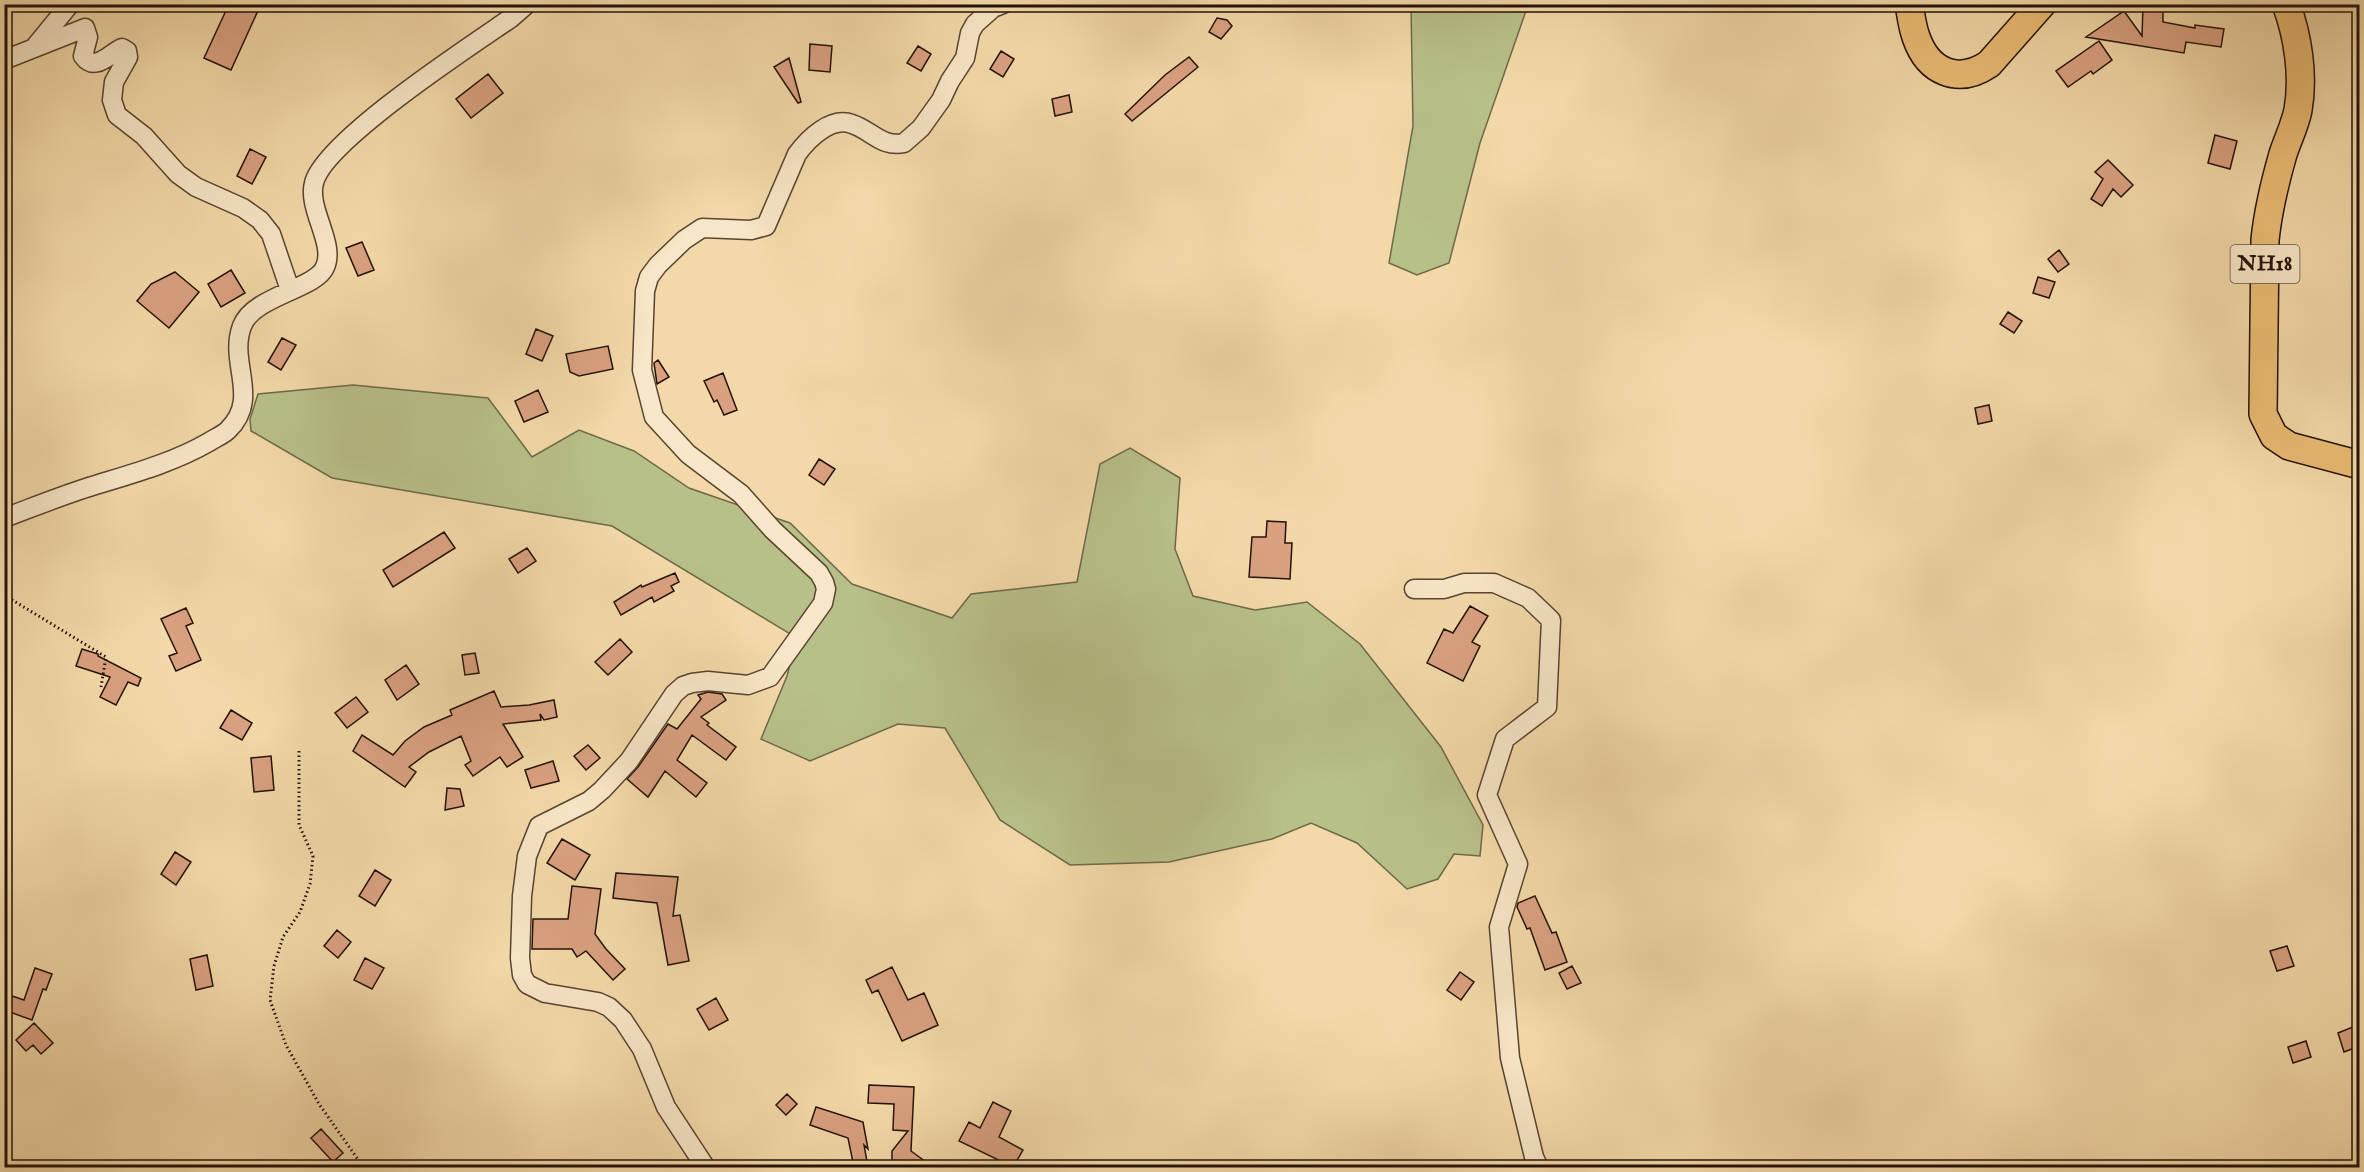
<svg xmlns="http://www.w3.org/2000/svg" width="2364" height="1172" viewBox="0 0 2364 1172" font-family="'IM FELL English',serif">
	<rect width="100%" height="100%" fill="#f3d9a9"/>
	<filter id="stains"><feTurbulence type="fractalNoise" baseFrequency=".00333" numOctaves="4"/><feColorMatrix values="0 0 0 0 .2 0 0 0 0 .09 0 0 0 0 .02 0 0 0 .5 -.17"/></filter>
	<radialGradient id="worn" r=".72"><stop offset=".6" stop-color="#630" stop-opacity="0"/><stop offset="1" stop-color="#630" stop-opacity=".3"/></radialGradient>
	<path fill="#b8c08a" stroke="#6e6949" stroke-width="1.5" d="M1411,5H1528L1480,143L1449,263L1417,275L1389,263L1413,126Z
		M353,385L488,398L532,457L579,430L634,451L689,488L790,523L852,584L952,618L971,594L1077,582L1100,464L1130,448L1180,478L1175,549L1193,596L1255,610L1307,602L1360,644L1441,747L1483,825L1480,856L1454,854L1438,879L1407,889L1357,843L1311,823L1272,839L1169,862L1070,865L1000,820L945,728L898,724L810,761L761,739L787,676L797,638L612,526L332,478L251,431L250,419L258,394Z"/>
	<path fill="#daa181" stroke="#241208" stroke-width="1.5" d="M229,4H261L231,70L204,58Z
		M2143,6H2163V22L2195,28V25L2224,29L2221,47L2186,42L2184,53L2086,37L2124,11L2142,36Z
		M1217,18L1227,20L1232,26L1221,39L1209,32Z
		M2099,41L2112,60L2093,74L2091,71L2068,87L2056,71Z
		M810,44L832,46L830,72L809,70Z
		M918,46L931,54L921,71L907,63Z
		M1001,51L1014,59L1003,77L990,69Z
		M1189,57L1198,67L1132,121L1125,114L1165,75Z
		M789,58L801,102L798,103L774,67Z
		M488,74L503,93L471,118L456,99Z
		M1069,95L1072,112L1055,116L1052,99Z
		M2215,135L2237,141L2230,169L2208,163Z
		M250,149L266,157L252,184L237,176Z
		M2108,160L2133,185L2121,197L2113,189L2102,206L2091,199L2103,179L2095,172Z
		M362,242L374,270L358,276L346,248Z
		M2059,250L2069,264L2058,272L2048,259Z
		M231,270L245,293L221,307L208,284Z
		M175,272L199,292L169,328L137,301L151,284Z
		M2038,277L2055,282L2049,298L2033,293Z
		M2008,312L2022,321L2014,333L2000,324Z
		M536,329L553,336L542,361L526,354Z
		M282,338L296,345L281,370L268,362Z
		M608,346L613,369L579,376L570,372L566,354Z
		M658,360L669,377L657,384L654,363Z
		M723,373L737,410L724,415L717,400L714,402L704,381Z
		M538,390L548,412L524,422L515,401Z
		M1989,405L1992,421L1978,424L1975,408Z
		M819,459L835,469L824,485L809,475Z
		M1267,521L1286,522L1285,543H1292L1290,579L1249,577L1252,537H1266Z
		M444,532L455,548L393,587L383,570Z
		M527,548L536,561L518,573L509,559Z
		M675,573L679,582L671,586L674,591L654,602L652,597L621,615L614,602L641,585L642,587Z
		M1470,606L1488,616L1472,642L1480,646L1463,681L1427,663L1444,629L1453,633Z
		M186,608L193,623L186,626L201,660L176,671L169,656L177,653L161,619Z
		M620,639L632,652L608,675L595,662Z
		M82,649L98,654V656L141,678L138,686L128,682L116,705L100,697L110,677L76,666Z
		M475,653L479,673L465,675L462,655Z
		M406,665L419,684L397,700L385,680Z
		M494,691L501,707L529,705L554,700L557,717L544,720L540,714L541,720L503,724L523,757L507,767L500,757L473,776L465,765L471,761L461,736L429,752L409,767L416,772L405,787L353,751L362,735L393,755L405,741L424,727L452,715L450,710Z
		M708,692L722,694L726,700L701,717L709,723L707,725L736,747L726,760L692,735L677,760L707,783L696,797L665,771L648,797L627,779L638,767L668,724L677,729L701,699L698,695Z
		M356,697L368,712L347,728L335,713Z
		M231,710L252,723L242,740L220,728Z
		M588,745L600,758L586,770L574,756Z
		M271,756L274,790L254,792L251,758Z
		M553,761L559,781L531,788L525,770Z
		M447,788L460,789L464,806L445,810Z
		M562,839L590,855L575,880L547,863Z
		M175,852L191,862L176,885L161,874Z
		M375,870L391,880L375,906L359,896Z
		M616,873L678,877L673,916L680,915L689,961L668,965L657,903L613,898Z
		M572,886L601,889L595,934L606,949L625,969L613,980L586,951L577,957L572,949H532L533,919H568Z
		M1535,896L1552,933L1556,932L1567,962L1545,970L1530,928L1527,929L1517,907L1518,903Z
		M337,930L351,942L338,958L324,946Z
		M2287,946L2294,966L2277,971L2270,951Z
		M207,955L213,986L196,990L190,959Z
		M365,958L384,968L372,989L354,980Z
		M1572,966L1581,983L1567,989L1559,973Z
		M892,967L908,1000L924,993L938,1025L902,1041L878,990L872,993L866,980Z
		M35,968L52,974L46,990L43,989L32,1020L7,1011L12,996L24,1000Z
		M1460,972L1474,982L1461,1000L1447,990Z
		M716,998L728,1020L709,1030L697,1009Z
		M34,1023L53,1043L41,1054L33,1045L26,1051L16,1040Z
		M2360,1024V1046L2344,1052L2338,1033Z
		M2306,1041L2311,1057L2293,1063L2288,1047Z
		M869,1085L914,1087L911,1151L933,1167H892V1151L908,1131L893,1130L894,1104L868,1103Z
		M787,1094L797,1104L786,1115L776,1105Z
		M993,1102L1011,1111L999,1137L1023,1150L1013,1167L959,1141L969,1122L980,1128Z
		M816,1107L863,1122L868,1149L864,1145L868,1167H854L848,1138L810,1125Z
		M321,1129L343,1153L333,1162L311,1138Z"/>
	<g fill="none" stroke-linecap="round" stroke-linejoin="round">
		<defs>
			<path id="minor" d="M34,48L70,4
				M4,60L85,28L88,37L83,56C95,73 110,53 122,48L127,51L128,57L114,82L112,100L117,115L144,136L178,174L196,187L243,208L260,220L271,234L290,290
				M4,518C31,508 58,497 86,488C127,475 171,464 209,442C215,438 223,435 228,430C261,398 228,363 242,326C253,296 316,289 325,267C336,244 307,209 314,183C324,141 472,45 511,18L527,4
				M1414,589H1444L1464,583H1494L1528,598L1551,620L1547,707L1505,739L1487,795L1518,864L1499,927L1510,1058L1534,1157L1539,1168
				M706,1168L666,1107L642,1049L623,1020L609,1007L598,1002L545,993L527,984L522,975L520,958L522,896L527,856L539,826L589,801L602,790L629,761L674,694L683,686L692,683L708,681L748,685L770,677L823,603L826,589L824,582L819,573L773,530L741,494L688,454L654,417L642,370L645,291L649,277L658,265L684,240L702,228L751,230L766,226L797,154C808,139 831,116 852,124C871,130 882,148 904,143L921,128L941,100L950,81L965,58L970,33L975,24L993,8L1003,4"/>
			<path id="primary" d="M1909,4C1911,15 1912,26 1916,37C1928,72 1958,85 1989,64L2042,4
				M2286,4C2298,36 2304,76 2298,110C2295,125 2288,139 2283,154C2275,182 2268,210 2265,240L2263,414L2274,436L2289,446L2360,465"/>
		</defs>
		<use href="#minor" stroke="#584430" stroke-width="21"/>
		<use href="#primary" stroke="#241208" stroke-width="30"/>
		<path stroke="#241208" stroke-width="3" stroke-dasharray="1.5 3" stroke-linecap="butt" d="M4,595L106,657L101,687
			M299,751V825L313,856L310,884L300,912L283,937L274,966L270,1000L286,1045L319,1104L364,1168"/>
		<use href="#minor" stroke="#f7e6c7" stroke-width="18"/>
		<use href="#primary" stroke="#eabc74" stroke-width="27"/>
	</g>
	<g text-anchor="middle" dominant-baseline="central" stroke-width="6" stroke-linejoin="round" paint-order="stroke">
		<rect fill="#f7e6c7" stroke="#635241" stroke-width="1.5" x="2230.5" y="245" width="69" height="38" rx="4.5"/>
		<g font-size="22" font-weight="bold" fill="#241208">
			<text x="2265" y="264">NH18</text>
		</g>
	</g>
	<rect width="2364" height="1172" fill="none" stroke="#f3d9a9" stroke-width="24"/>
	<rect x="6" y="6" width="2352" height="1160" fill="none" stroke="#241208" stroke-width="3"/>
	<rect x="12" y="12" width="2340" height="1148" fill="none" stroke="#241208" stroke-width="1.5"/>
	<rect width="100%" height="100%" filter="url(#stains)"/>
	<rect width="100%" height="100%" fill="url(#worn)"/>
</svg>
